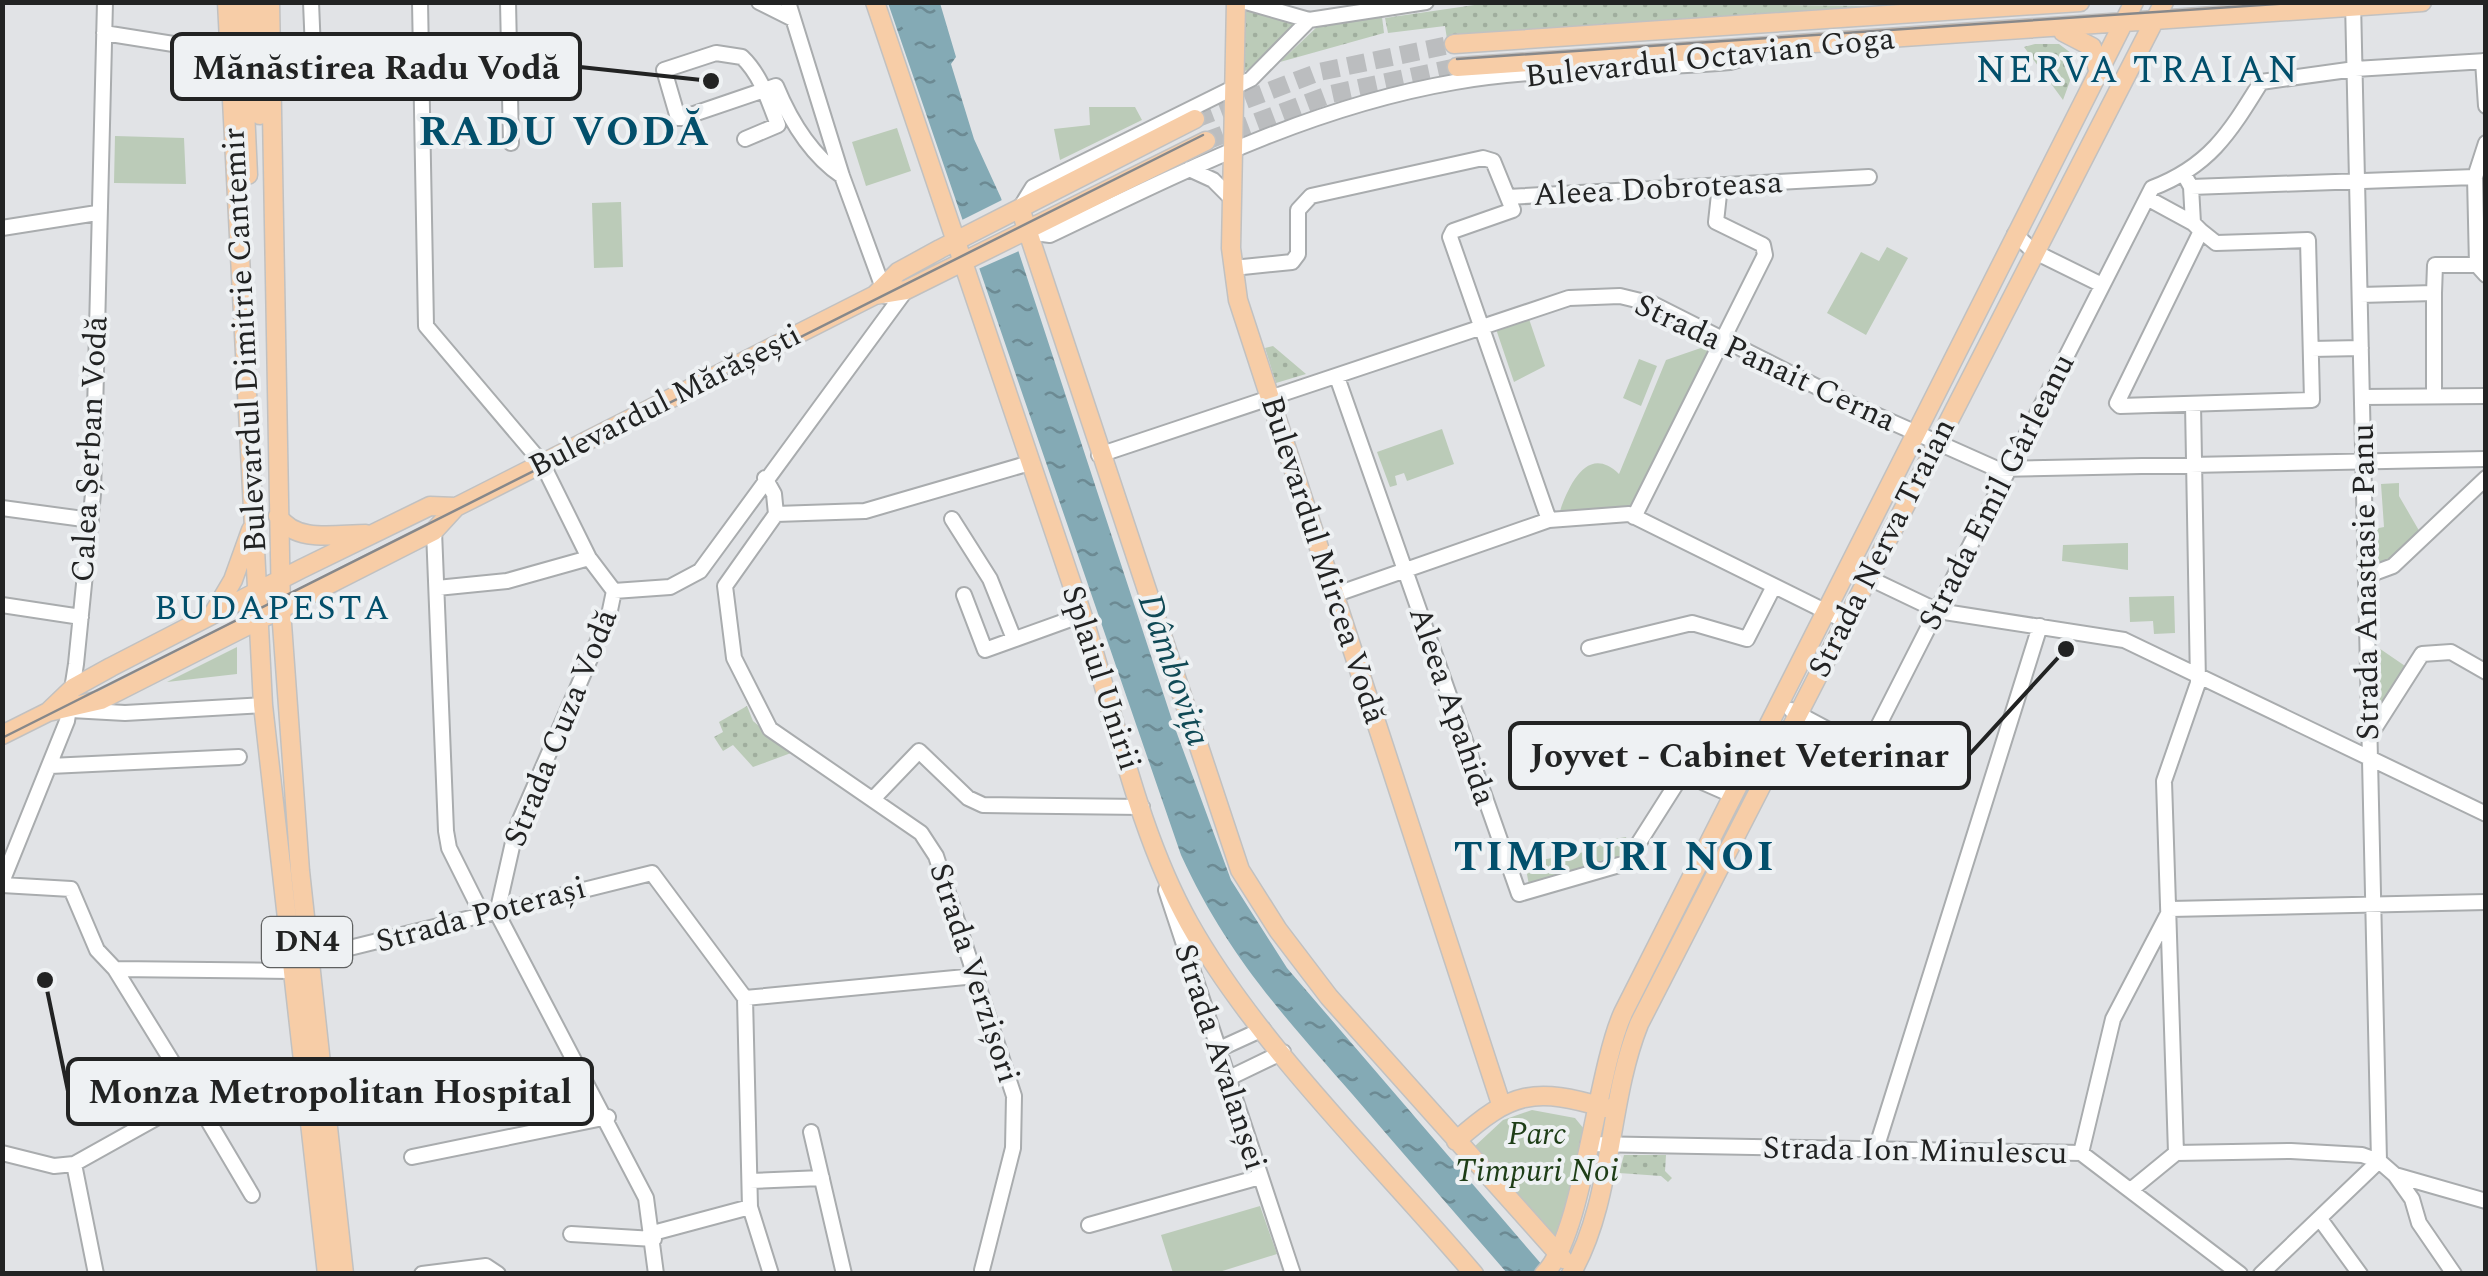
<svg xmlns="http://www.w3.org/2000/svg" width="2488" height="1276" viewBox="0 0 2488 1276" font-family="Spectral,serif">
	<defs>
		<pattern id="grass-dots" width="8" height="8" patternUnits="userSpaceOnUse" patternTransform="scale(2.5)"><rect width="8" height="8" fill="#bbcbb8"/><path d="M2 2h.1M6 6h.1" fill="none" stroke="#a0ae9e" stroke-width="1.8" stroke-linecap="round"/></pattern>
		<pattern id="water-ripples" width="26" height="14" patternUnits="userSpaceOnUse" patternTransform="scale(2.5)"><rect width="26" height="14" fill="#84aab5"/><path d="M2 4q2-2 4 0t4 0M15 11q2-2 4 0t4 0" fill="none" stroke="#6c8a93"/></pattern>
	</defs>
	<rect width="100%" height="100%" fill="#e1e3e6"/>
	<path fill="url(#grass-dots)" d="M1495,2L1870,6V11L1447,39L1445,26L1388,33L1385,18Z
		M1241,6L1300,23L1254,69L1240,72Z
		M1382,17L1384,33L1280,62L1319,25Z
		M2035,44H2059L2071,53L2074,70L2063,100L2024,47Z
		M1273,346L1306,374L1276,383L1265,348Z
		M747,706L753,721L791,753L753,767L733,745L723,751L714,737L723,732L719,722Z
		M1624,1155H1666L1665,1171L1672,1178L1668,1182L1661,1176L1619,1173Z"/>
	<path fill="#bbcbb8" d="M1089,107H1135L1142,120L1060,160L1054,129L1090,125Z
		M897,128L911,171L866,186L852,142Z
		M115,136L184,138L186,184L114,183Z
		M621,202L623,267L594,268L592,203Z
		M1887,247L1908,258L1866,335L1827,313L1861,252L1879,261Z
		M1529,319L1545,366L1514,382L1496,329Z
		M1724,340L1634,517L1629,506L1559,514C1568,487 1587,443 1619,474L1666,360Z
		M1639,359L1657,366L1641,406L1623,398Z
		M1442,429L1454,464L1407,481L1404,473L1395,476L1397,485L1390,487L1377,452Z
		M2399,483V496L2421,534L2392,562L2374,567V529L2384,527L2381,484Z
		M2128,543V570L2062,561L2063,545Z
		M2174,596L2175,633L2154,634L2153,621L2130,622L2129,597Z
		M2373,644L2408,668L2374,722Z
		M237,647V674L167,682Z
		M1626,837L1632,856L1530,891L1525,863L1590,851L1589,843Z
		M1532,1110L1575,1118L1584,1129L1558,1241L1475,1146L1503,1120Z
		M1260,1206L1277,1254L1216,1273H1173L1161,1235Z"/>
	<path fill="url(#water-ripples)" d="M888,3H940L956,57L951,64L974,139L1001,198L1172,720L1231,880L1287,968L1549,1273H1507C1456,1214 1404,1155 1353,1095C1282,1014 1227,955 1181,855Z"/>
	<path fill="#e1e3e6" d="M1004,199L1019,251L976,270L960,221Z"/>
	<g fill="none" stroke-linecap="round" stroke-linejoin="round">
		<path stroke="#bbbdbf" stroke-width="18" stroke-dasharray="18 9" stroke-linecap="butt" d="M1195,119L1319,72L1454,44
			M1206,141L1331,94L1457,67"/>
		<defs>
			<path id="minor" d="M311,2L313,51
				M420,2L426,326L542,463L589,558L614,591L609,615L516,829L497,913L646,1198L656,1274
				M508,2L511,143
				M759,2L793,19
				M788,2L842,176L886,296
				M1246,2L1309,20
				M2353,2L2379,1161
				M104,33L230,53
				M2483,61L2486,106
				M745,139L778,125C769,102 761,75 742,57L716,53L664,70L678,118H682L764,90L776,86C790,120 811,155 842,176
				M2486,143L2475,177L2477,265L2486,275
				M1189,169L1213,180L1232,199
				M2185,176L2191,187L2193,223L2201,231L2117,403L2120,406L2312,400L2308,240L2216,243L2201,231
				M2191,187L2475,177
				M1508,197L1869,177
				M2147,198L2193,223
				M1020,208L1033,187L1251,79L1309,20L1426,2
				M2,228L97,213
				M1027,232L1050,235C1182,172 1309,107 1455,82C1540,67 1642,70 1730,62L1769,51
				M2015,234L2033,251L2102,285
				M1233,268L1292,262L1298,254V210L1311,196L1483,158L1493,161L1513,210L1453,231L1450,237L1549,520
				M2434,293V396
				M2360,295L2434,293L2435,265H2477
				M2311,349L2361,348
				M1337,377L1519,894L1626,863L1680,778L1691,777L1732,795
				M2362,397L2486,396
				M1099,455L1569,298L1620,296L1653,304L1849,403L1997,469L2486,459
				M2,508L91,520
				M776,514L865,511L1030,463
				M1634,517L1765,255L1763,245L1716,222L1720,185
				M952,519L990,579L1014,639
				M434,531L446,831L449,848L483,916
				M1848,568L1938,611L2124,640L2486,814
				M2366,576L2393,566L2486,478
				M725,586L734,658L770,729L921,833L936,856L1014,1096L1013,1148L982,1270
				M725,586L776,514L774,494L765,478
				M437,588L507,581L589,558
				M614,591L670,587L700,571L906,290
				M964,595L985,650L1082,615
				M1334,595L1549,520L1629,514L1845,621
				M2,605L81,617
				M1589,648L1692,623L1747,639L1773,588
				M71,710L125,713L263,705
				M1791,710L1866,750L2152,188C2210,166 2230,132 2261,82L2355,69L2486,61
				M2369,737L2422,654L2451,652L2486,672
				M50,766L239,757
				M873,799L919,751L968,798L983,805L1142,807
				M2,882L67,721L76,664L93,494L105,2
				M2,885L71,889L97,950L115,969L194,1097L74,1164L54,1166L2,1153
				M1166,890L1293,1274
				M2170,909L2486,902
				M309,958L652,873L745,998L750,1207L771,1274
				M115,969L290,971
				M745,998L976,976
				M1217,1050L1263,1029
				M1227,1079L1283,1052
				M194,1097L252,1195
				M811,1132L844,1274
				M1588,1144L2081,1153L2240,1274
				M1876,1149L2040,626
				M2081,1153L2113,1019L2170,910
				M2176,1153L2164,781L2198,683L2193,404
				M412,1157L608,1117
				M74,1164L96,1274
				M2395,1175L2412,1199L2419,1223L2454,1274
				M750,1181L822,1178
				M2132,1189L2176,1153L2291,1151L2362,1155L2379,1161L2395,1175L2486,1201
				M2320,1219L2360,1274
				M1089,1225L1260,1177
				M653,1233L750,1207
				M571,1234L654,1239
				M422,1274L486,1266L498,1274
				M2261,1274L2379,1161"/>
			<path id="major" d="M227,2L263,705L327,1274
				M240,2L248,175
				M254,2L260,115
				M270,2L281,610L300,871L344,1274
				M875,2C945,207 1015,412 1083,617C1116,718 1137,830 1189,923C1258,1046 1382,1165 1474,1274
				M1236,2L1231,248L1238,300L1501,1104
				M2063,32L2092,47L2098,70
				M1454,44L2080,2
				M1457,67L2422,2
				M1020,208L1240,870L1278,930L1329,997L1563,1259
				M875,295L906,290L1206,141
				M278,516C296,544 337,534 366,534
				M213,614L233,580L251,530
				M48,712L101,700L434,531L456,507L875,295L898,272L940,249L1195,119
				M2,735L48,712L73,688L111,667L301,569L430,506L456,507
				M1456,1141C1512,1091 1534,1087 1606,1108
				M1544,1274C1583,1237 1596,1073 1623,1013L2134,2
				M1571,1274C1614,1199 1607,1104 1639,1024L2164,2"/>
		</defs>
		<use href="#minor" stroke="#a9acae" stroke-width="18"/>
		<use href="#major" stroke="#c1c1c1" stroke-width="21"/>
		<use href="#minor" stroke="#fff" stroke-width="14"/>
		<use href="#major" stroke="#f7cda7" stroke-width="18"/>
		<path stroke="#87888a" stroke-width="2.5" d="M1457,59L2305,2
			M2,738L1203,135"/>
	</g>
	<g text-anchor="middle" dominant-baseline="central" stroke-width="8" stroke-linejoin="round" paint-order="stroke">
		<rect fill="#eef1f3" stroke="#5f6161" stroke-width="2.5" x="262" y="917" width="90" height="50" rx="8"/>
		<g font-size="30" font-weight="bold" fill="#222323">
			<text x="307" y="942">DN4</text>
		</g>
		<g font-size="32" fill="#222323" stroke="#eef1f3">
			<text transform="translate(1710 58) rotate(-6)">Bulevardul Octavian Goga</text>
			<text transform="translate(1658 189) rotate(-3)">Aleea Dobroteasa</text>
			<text transform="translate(245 340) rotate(-93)">Bulevardul Dimitrie Cantemir</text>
			<text transform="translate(1765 363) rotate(25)">Strada Panait Cerna</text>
			<text transform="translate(665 401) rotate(-27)">Bulevardul Mărășești</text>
			<text transform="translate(90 449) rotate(-87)">Calea Șerban Vodă</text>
			<text transform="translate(1997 492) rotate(-63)">Strada Emil Gârleanu</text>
			<text transform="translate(1882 548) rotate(-63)">Strada Nerva Traian</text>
			<text transform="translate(1323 560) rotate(72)">Bulevardul Mircea Vodă</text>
			<text transform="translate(2366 582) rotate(-91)">Strada Anastasie Panu</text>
			<text transform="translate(1101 678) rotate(72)">Splaiul Unirii</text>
			<text transform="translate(1452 706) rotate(71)">Aleea Apahida</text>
			<text transform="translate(561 728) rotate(-68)">Strada Cuza Vodă</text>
			<text transform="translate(481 915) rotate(-15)">Strada Poterași</text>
			<text transform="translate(974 973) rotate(72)">Strada Verzișori</text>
			<text transform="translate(1220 1057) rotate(72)">Strada Avalanșei</text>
			<text transform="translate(1915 1151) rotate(1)">Strada Ion Minulescu</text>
		</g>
		<g font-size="32" font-style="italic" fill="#1e3e17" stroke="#eef1f3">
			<text x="1537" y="1134">Parc<tspan x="1537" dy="37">Timpuri Noi</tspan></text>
		</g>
		<g font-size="35" letter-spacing="2.5" fill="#024f6b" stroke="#eef1f3">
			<text x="273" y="608">BUDAPESTA</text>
		</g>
		<g font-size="35" font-style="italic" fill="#104955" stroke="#eef1f3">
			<text transform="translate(1174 670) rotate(71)">Dâmbovița</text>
		</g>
		<g font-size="38" letter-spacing="2.5" fill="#024f6b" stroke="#eef1f3">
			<text x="2138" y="71">NERVA TRAIAN</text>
		</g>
		<g font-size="42" font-weight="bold" letter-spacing="2.5" fill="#024f6b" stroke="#eef1f3">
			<text x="565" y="132">RADU VODĂ</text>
			<text x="1615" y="857">TIMPURI NOI</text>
		</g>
	</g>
	<path fill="none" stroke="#222323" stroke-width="4" d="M711 81L580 67M2066 649L1969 755M45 980L68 1091"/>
	<g fill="#222323" stroke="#eef1f3" stroke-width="4">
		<circle cx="711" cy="81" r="10"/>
		<circle cx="2066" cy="649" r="10"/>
		<circle cx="45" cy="980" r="10"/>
	</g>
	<g fill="#eef1f3" stroke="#222323" stroke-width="4">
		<rect x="172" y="34" width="408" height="65" rx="10"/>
		<rect x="1510" y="723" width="459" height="65" rx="10"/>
		<rect x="68" y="1059" width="524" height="65" rx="10"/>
	</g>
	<g font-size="35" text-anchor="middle" font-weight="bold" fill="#222323">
		<text x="376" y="79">Mănăstirea Radu Vodă</text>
		<text x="1739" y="767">Joyvet - Cabinet Veterinar</text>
		<text x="330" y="1103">Monza Metropolitan Hospital</text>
	</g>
	<rect width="2488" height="1276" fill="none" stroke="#222323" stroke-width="10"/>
</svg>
